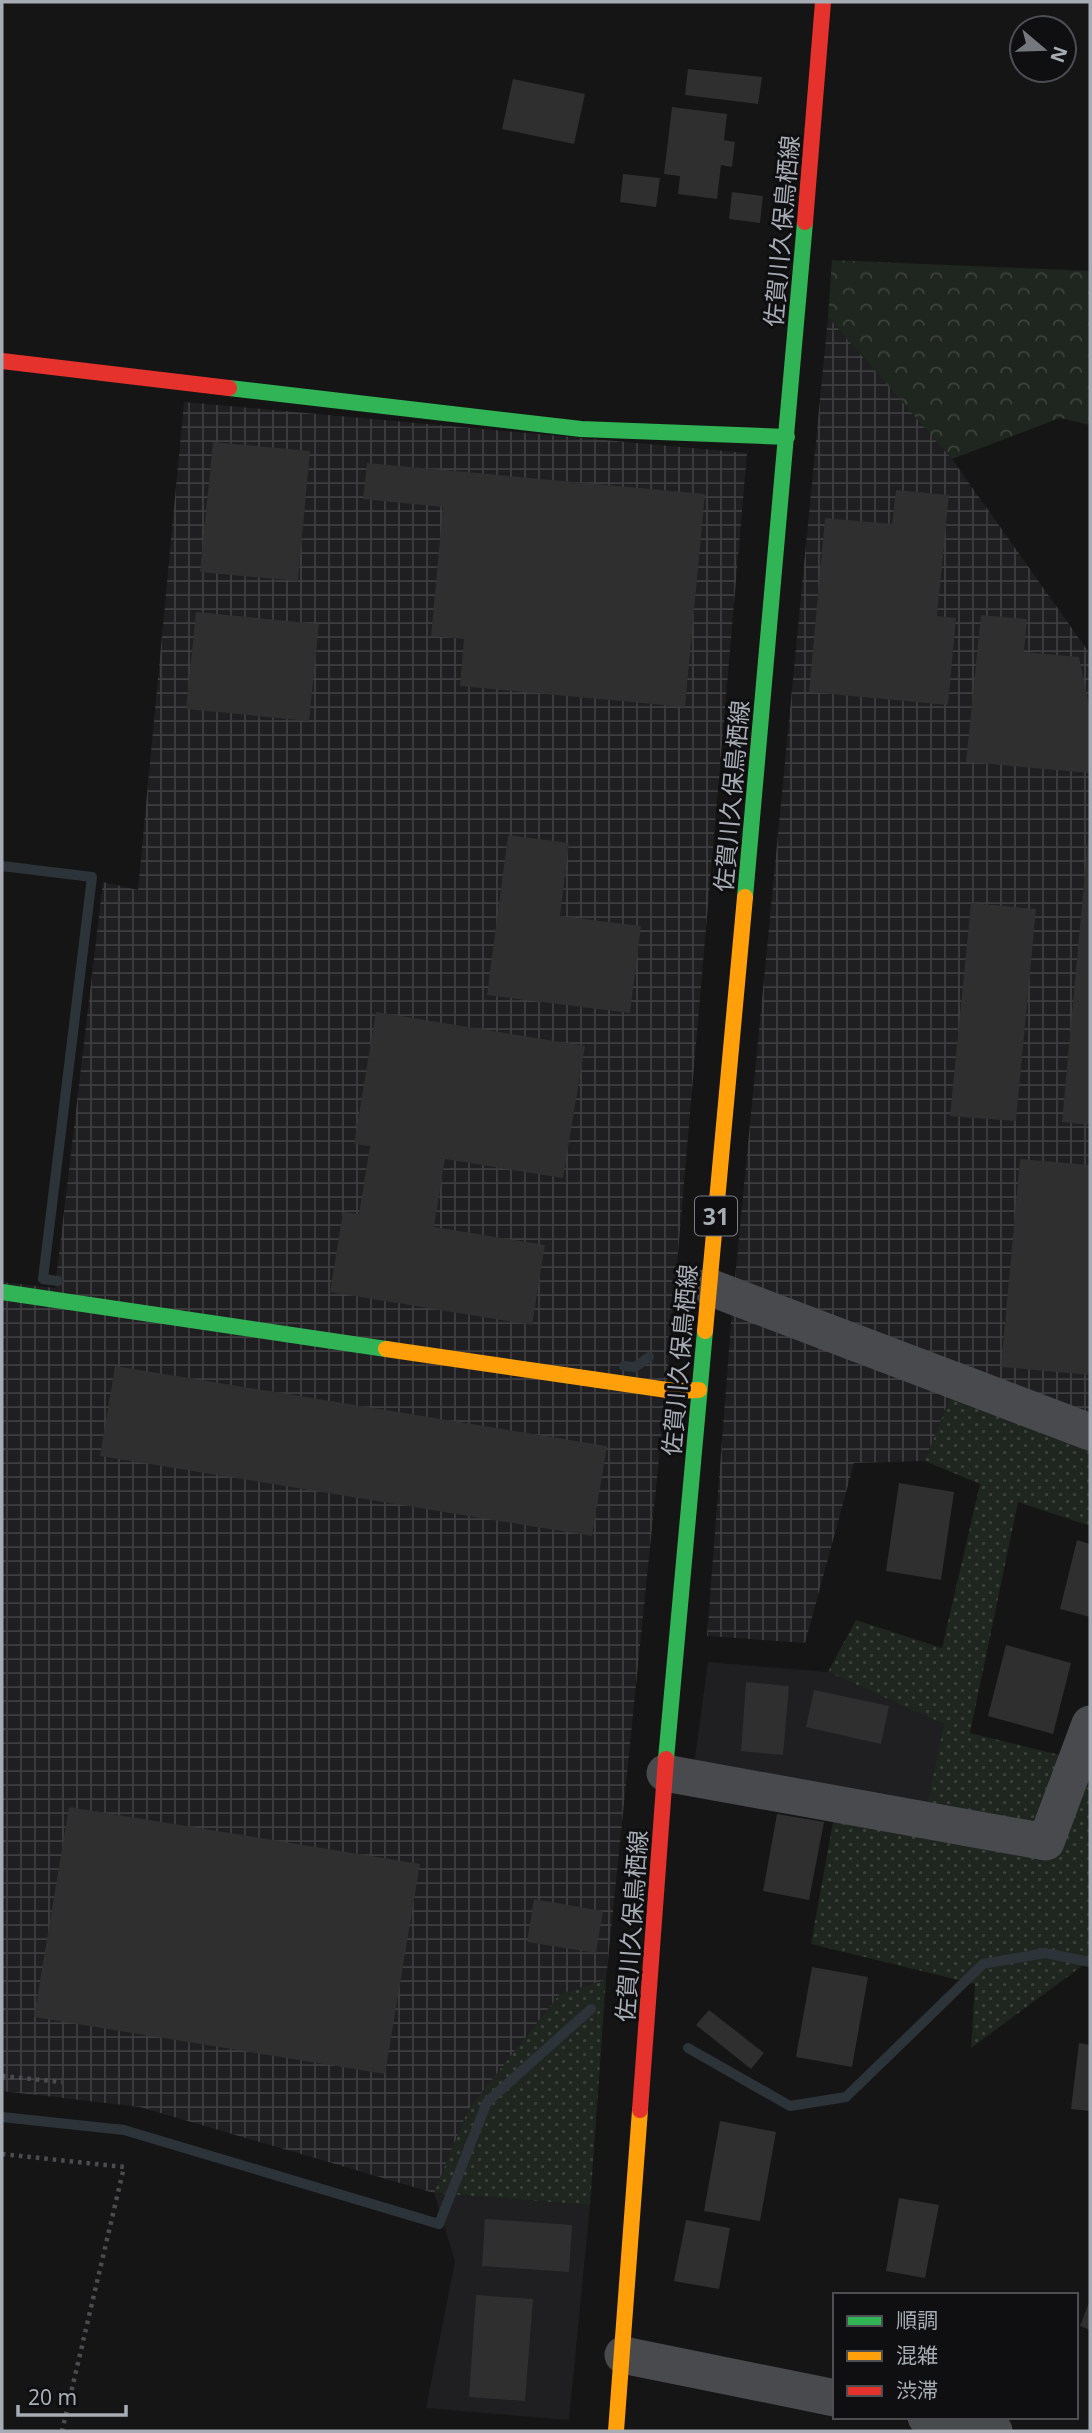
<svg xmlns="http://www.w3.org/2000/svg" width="1092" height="2433" viewBox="0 0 1092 2433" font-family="'Noto Sans','Noto Sans JP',sans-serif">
	<defs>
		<pattern id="industrial-grid" width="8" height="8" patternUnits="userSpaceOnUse" patternTransform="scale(1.75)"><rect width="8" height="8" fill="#1f1f21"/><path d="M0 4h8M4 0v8" fill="none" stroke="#3d3d3f"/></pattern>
		<pattern id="forest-crowns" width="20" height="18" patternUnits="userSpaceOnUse" patternTransform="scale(1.75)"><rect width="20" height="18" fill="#1f251f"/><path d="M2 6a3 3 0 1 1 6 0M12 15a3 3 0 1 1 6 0" fill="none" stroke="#3d423d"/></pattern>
		<pattern id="park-dots" width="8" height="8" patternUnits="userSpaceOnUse" patternTransform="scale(1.75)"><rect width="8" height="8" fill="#1f251f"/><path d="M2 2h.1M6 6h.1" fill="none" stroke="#3d423d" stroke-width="1.8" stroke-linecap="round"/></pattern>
	</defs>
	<rect width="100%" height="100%" fill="#151515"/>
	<path fill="#1f1f21" d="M708,1662L828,1672L945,1724L923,1825L691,1787Z
		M434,2193L590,2205L569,2420L426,2408L455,2261Z"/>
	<path fill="url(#industrial-grid)" d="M828,317L952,459L1090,654V1441L953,1389L925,1461L854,1463L805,1643L707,1636L732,1310Z
		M184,402L747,453L667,1380L606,1980L560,1994L468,2110L434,2193L140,2107L2,2091V1282L55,1288L103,882L138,890Z"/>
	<path fill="url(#forest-crowns)" d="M832,260L1090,271V425L1060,418L952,459L828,317Z"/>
	<path fill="url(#park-dots)" d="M953,1389L1090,1441V1526L1018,1502L970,1733L1076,1759L1090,1724V1960L971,2048L975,1984L811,1944L835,1811L923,1825L944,1724L828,1672L856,1620L942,1648L980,1484L925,1461Z
		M606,1980L590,2205L434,2193L468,2110L560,1994Z"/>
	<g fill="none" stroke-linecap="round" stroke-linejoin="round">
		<path stroke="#2d3439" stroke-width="10" d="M2,866L92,877L43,1279L58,1281
			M624,1366L635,1367L649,1357
			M688,2048L790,2106L846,2097L983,1964L1045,1953L1090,1962
			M2,2117L124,2130L439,2224L487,2102L591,2009"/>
	</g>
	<path fill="#2f2f30" d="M688,69L762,77L758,104L685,95Z
		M513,79L585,94L574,144L502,129Z
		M672,107L727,114L724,140L735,142L732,167L721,165L717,199L678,194L680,176L664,174Z
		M623,174L660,178L656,207L620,202Z
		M732,192L763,196L760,223L729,219Z
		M213,442L310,451L298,581L200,572Z
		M367,463L705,494L685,707L460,686L464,639L431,636L443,507L363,499Z
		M896,490L949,495L937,616L956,618L948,705L809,692L825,518L892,524Z
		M196,612L319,624L309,721L186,709Z
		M981,615L1027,619L1024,652L1079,657L1090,710V773L966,762Z
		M508,835L569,843L560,916L641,926L630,1013L487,995Z
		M1088,839H1090V1125L1062,1122Z
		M971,903L1036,909L1016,1121L950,1116Z
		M376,1012L585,1046L563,1178L445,1159L434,1227L545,1245L532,1325L330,1292L343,1212L359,1214L370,1146L354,1144Z
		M1020,1159L1090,1165V1375L1001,1367Z
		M115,1366L607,1446L592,1536L100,1456Z
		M899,1483L954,1492L941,1580L886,1571Z
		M1077,1540L1090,1544V1617L1060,1609Z
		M1006,1645L1071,1663L1053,1734L988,1716Z
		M746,1682L789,1686L783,1755L741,1751Z
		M814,1690L889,1706L881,1744L806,1727Z
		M69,1807L420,1864L385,2074L34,2017Z
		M777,1814L824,1822L809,1900L763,1891Z
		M534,1899L603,1911L596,1953L527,1942Z
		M812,1967L868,1977L852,2067L796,2057Z
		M709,2010L764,2053L751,2069L696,2025Z
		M1079,2043L1090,2045V2111L1071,2109Z
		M720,2121L776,2132L760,2221L704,2211Z
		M899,2198L939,2205L925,2278L886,2271Z
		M485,2219L572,2225L569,2272L482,2266Z
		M686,2220L730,2228L719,2289L674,2281Z
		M476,2295L533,2299L525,2401L469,2397Z
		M1090,2300V2330L1080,2326Z"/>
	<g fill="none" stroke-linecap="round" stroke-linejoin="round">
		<path stroke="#4b4c4f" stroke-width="4.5" stroke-dasharray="3.5 5" stroke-linecap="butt" d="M2,2076L62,2082
			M2,2154L124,2167L62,2431"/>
		<path stroke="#494a4e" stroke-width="37" d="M709,1287L1090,1432
			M665,1773L1046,1842L1090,1724
			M623,2355L835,2398
			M926,2417L994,2431"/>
		<path stroke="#30b455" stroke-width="16" d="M229,388L581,429L787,437
			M745,897L805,222
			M2,1292L386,1349
			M666,1759L705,1331"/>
		<path stroke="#ff9f0a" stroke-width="16" d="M705,1331L745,897
			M386,1349L674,1391L699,1390
			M616,2431L640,2110"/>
		<path stroke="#e5322d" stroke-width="16" d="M805,222L823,2
			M2,361L229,388
			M640,2110L666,1759"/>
	</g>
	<g text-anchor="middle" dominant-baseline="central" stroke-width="6" stroke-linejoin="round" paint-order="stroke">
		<rect fill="#0f0f11" stroke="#797d84" stroke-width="2" x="695" y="1196.5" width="42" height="39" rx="5"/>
		<g font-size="23" font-weight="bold" fill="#a7acb5">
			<text x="716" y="1216">31</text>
		</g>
		<g font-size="24" fill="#a7acb5" stroke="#0f0f11">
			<text transform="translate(781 231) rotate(-85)">佐賀川久保鳥栖線</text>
			<text transform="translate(731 796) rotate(-85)">佐賀川久保鳥栖線</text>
			<text transform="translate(679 1360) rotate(-85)">佐賀川久保鳥栖線</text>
			<text transform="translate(631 1926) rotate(-86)">佐賀川久保鳥栖線</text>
		</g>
	</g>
	<rect width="1092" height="2433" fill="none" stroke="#a7acb5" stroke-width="7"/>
	<rect x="833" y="2293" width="245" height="126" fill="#0f0f11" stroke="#4c4e53" stroke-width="2"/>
	<rect x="847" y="2316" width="35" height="10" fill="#30b455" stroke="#4c4e53" stroke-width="2"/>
	<text x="896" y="2328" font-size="21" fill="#a7acb5">順調</text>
	<rect x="847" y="2351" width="35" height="10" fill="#ff9f0a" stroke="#4c4e53" stroke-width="2"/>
	<text x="896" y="2363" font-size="21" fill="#a7acb5">混雑</text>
	<rect x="847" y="2386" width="35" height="10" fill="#e5322d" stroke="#4c4e53" stroke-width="2"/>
	<text x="896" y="2398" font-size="21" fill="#a7acb5">渋滞</text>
	<g transform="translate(1043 49) rotate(109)"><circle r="33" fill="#0f0f11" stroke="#4c4e53" stroke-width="2"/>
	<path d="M0-5L12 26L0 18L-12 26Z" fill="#74777d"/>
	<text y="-10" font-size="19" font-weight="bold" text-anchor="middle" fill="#a7acb5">N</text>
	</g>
	<path d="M18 2405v10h108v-10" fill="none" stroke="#a7acb5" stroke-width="3.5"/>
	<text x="28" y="2405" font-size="21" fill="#a7acb5" stroke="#0f0f11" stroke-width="5" paint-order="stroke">20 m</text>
</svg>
